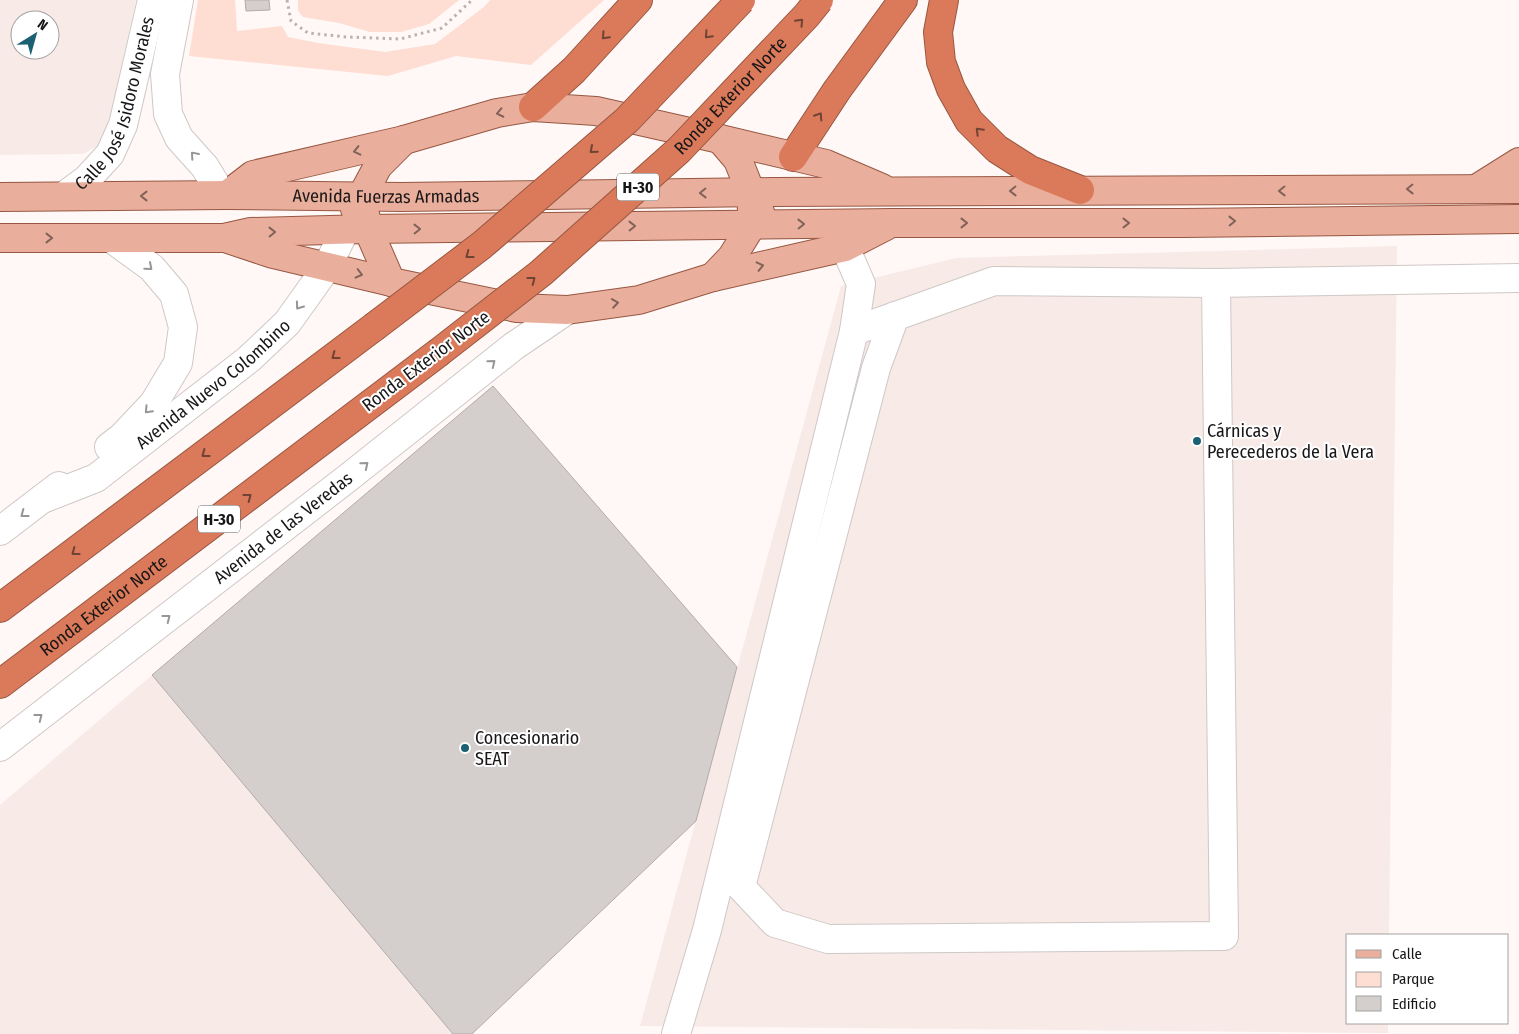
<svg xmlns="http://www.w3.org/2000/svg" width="1519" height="1034" viewBox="0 0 1519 1034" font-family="'Fira Sans Condensed',sans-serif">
	<rect width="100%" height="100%" fill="#fff8f6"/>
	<path fill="#f8eae6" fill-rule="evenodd" d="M0,0H136L112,108L101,144L83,154L0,155ZM20,20H50V50H20Z
		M1397,246L1389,935H1348V1023H1388V1033L640,1026L841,286L956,258Z
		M152,675L453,1034H0V805Z"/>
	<path fill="#feddd2" d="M198,0H235L237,31L282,26L288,37L318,43L385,52L435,44L484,7L490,0H604L531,65L456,56L388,76L189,56Z
		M298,0H459L429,24L401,32H370L339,23L303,17L298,11Z"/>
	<path fill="#d4cecc" stroke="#b2aba9" d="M245,0H269L270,10L246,11Z
		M493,386L737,667L696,821L472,1034H453L152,675Z"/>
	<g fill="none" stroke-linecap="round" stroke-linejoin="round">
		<defs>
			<g id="minor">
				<path d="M179,0L165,74L168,114L179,138L205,167L222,195"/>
				<path id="s1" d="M64,196L87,179L110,154L123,125L152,0"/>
				<path d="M1216,283L1519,278"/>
				<path d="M854,331L994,281L1216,283L1224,936L828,939L775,923L741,887L876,368L895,316"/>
				<path d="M109,447L122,437L154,403L178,363L183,327L174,294L152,268L111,238"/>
				<path id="s2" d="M45,498L96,478L249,359L287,323L327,267L345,230"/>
				<path d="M0,531L59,486"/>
				<path id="s3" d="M0,747L349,477L514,346L567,310"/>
				<path d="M676,1034L707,930L854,331L861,284L845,247"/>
			</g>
			<g id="major">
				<path d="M720,139L738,160L751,193L752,211"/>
				<path d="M1476,189L1519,162"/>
				<path d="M227,195L253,175L404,140L497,113L533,107L596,111L720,139L826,164L882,188"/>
				<path id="s4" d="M0,197L227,195L402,197L772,192L1519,189"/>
				<path d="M355,209L378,166L404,140"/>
				<path d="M365,214L368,229L391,282"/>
				<path d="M0,238H224L251,232L368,229L892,223H1183L1519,219"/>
				<path d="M228,239L273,254L391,282L517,308L567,310L639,300L713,277L845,247L886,226"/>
				<path d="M713,277L732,257L760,212"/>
			</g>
			<g id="highway">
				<path d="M944,0L938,32L941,62L951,89L969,121L997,149L1030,170L1080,190"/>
				<path d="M533,107L574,70L638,0"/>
				<path d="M793,157L837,90L903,0"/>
				<path d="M0,608L374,327"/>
				<path id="s5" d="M0,684L438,353"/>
			</g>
		</defs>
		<use href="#minor" stroke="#cec8c6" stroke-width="30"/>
		<use href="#major" stroke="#975742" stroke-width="30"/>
		<use href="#highway" stroke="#975742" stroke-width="30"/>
		<path stroke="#b8b3b2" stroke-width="3" stroke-dasharray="2.5 4" stroke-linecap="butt" d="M287,0L291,21L308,33L347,37L400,39L442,28L472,0"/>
		<use href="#minor" stroke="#fff" stroke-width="28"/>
		<use href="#major" stroke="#e9af9c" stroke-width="28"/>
		<use href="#highway" stroke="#db7a5a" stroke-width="28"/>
		<defs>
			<g id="highway-bridge">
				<path d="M374,327L482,245L627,120L741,0"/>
				<path id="s6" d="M438,353L541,273L679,150L807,15L819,0"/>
			</g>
		</defs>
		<use href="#highway-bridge" stroke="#975742" stroke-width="30" stroke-linecap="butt"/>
		<use href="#highway-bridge" stroke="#db7a5a" stroke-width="28"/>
	</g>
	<defs><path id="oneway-chevron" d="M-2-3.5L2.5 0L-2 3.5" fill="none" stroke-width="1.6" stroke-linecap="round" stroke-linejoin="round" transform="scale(1.25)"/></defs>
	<g stroke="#704335">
		<use href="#oneway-chevron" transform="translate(800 22) rotate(-47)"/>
		<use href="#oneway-chevron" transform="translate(708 35) rotate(133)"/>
		<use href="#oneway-chevron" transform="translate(605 36) rotate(133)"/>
		<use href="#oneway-chevron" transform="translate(819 116) rotate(-57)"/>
		<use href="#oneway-chevron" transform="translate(979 131) rotate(-135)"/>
		<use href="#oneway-chevron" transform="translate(593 150) rotate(139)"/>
		<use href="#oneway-chevron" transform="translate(469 255) rotate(143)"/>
		<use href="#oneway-chevron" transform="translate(532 280) rotate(-38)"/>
		<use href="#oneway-chevron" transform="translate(335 356) rotate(143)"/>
		<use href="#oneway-chevron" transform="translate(205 454) rotate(143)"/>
		<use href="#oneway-chevron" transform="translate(248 497) rotate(-37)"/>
		<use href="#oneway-chevron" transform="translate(75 552) rotate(143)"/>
	</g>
	<g stroke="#806259">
		<use href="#oneway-chevron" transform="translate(500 113) rotate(168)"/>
		<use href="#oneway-chevron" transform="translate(357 151) rotate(167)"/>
		<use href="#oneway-chevron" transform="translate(1410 189) rotate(179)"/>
		<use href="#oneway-chevron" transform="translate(1013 191) rotate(179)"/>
		<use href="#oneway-chevron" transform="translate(1282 191) rotate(179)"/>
		<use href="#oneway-chevron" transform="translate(703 193) rotate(179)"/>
		<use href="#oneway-chevron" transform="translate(144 196) rotate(180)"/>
		<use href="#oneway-chevron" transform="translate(1232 221) rotate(-1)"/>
		<use href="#oneway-chevron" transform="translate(964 223)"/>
		<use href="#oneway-chevron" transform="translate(1126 223)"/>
		<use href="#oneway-chevron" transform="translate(801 224) rotate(-1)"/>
		<use href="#oneway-chevron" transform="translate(632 226) rotate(-1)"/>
		<use href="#oneway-chevron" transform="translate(417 229) rotate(-1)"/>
		<use href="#oneway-chevron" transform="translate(272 232) rotate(-1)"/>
		<use href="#oneway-chevron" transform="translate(49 238)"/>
		<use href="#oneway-chevron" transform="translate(760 266) rotate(-13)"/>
		<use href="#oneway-chevron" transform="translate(359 274) rotate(14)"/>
		<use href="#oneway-chevron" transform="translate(615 303) rotate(-8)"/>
	</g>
	<g stroke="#979696">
		<use href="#oneway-chevron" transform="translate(194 155) rotate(-131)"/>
		<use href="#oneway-chevron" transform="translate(149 267) rotate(41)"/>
		<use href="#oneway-chevron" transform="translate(299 306) rotate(126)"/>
		<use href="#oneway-chevron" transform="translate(492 363) rotate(-39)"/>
		<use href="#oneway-chevron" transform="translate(148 410) rotate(133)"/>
		<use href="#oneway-chevron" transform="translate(365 465) rotate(-39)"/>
		<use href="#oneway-chevron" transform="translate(24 514) rotate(143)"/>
		<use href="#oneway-chevron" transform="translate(167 618) rotate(-38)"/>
		<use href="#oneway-chevron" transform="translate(39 717) rotate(-38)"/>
	</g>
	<g fill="#1c6173" stroke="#fff" stroke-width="2">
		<circle cx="1197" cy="441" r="5"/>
		<circle cx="465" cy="748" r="5"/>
	</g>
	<g text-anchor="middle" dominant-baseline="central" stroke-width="4" stroke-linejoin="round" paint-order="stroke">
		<g fill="#fff" stroke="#5d5c5c" stroke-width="1">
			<rect x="617" y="173.5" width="42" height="27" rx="4"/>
			<rect x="198" y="505.5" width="42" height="27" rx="4"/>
		</g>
		<g font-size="16" font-weight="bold" fill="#181616">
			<text x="638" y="187">H-30</text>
			<text x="219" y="519">H-30</text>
		</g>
		<g font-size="18" fill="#181616" stroke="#fff">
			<text stroke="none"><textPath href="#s6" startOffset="390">Ronda Exterior Norte</textPath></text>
			<text stroke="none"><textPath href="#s1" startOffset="111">Calle José Isidoro Morales</textPath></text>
			<text stroke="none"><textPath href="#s4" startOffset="386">Avenida Fuerzas Armadas</textPath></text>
			<text transform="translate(426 361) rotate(-37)">Ronda Exterior Norte</text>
			<text stroke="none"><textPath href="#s2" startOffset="205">Avenida Nuevo Colombino</textPath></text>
			<text stroke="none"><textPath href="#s3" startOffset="358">Avenida de las Veredas</textPath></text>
			<text stroke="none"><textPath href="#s5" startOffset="130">Ronda Exterior Norte</textPath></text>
		</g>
		<g font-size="18" fill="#181616" stroke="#fff" text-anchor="start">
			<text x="1207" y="431">Cárnicas y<tspan x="1207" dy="21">Perecederos de la Vera</tspan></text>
			<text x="475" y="738">Concesionario<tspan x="475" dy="21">SEAT</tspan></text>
		</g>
	</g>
	<rect x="1346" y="934" width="162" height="90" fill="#ffffff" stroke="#a3a2a2"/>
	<rect x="1356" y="950" width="25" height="8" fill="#e9af9c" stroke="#a3a2a2"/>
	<text x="1392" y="959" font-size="15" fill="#181616">Calle</text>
	<rect x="1356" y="972" width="25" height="15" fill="#feddd2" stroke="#a3a2a2"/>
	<text x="1392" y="984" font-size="15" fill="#181616">Parque</text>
	<rect x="1356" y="996" width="25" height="15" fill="#d4cecc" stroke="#a3a2a2"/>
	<text x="1392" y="1009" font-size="15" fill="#181616">Edificio</text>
	<g transform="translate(35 35) rotate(37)"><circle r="24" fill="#ffffff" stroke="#a3a2a2"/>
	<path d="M0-4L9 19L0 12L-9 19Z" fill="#1c6173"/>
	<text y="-8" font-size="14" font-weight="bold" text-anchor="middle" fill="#181616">N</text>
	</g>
</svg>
